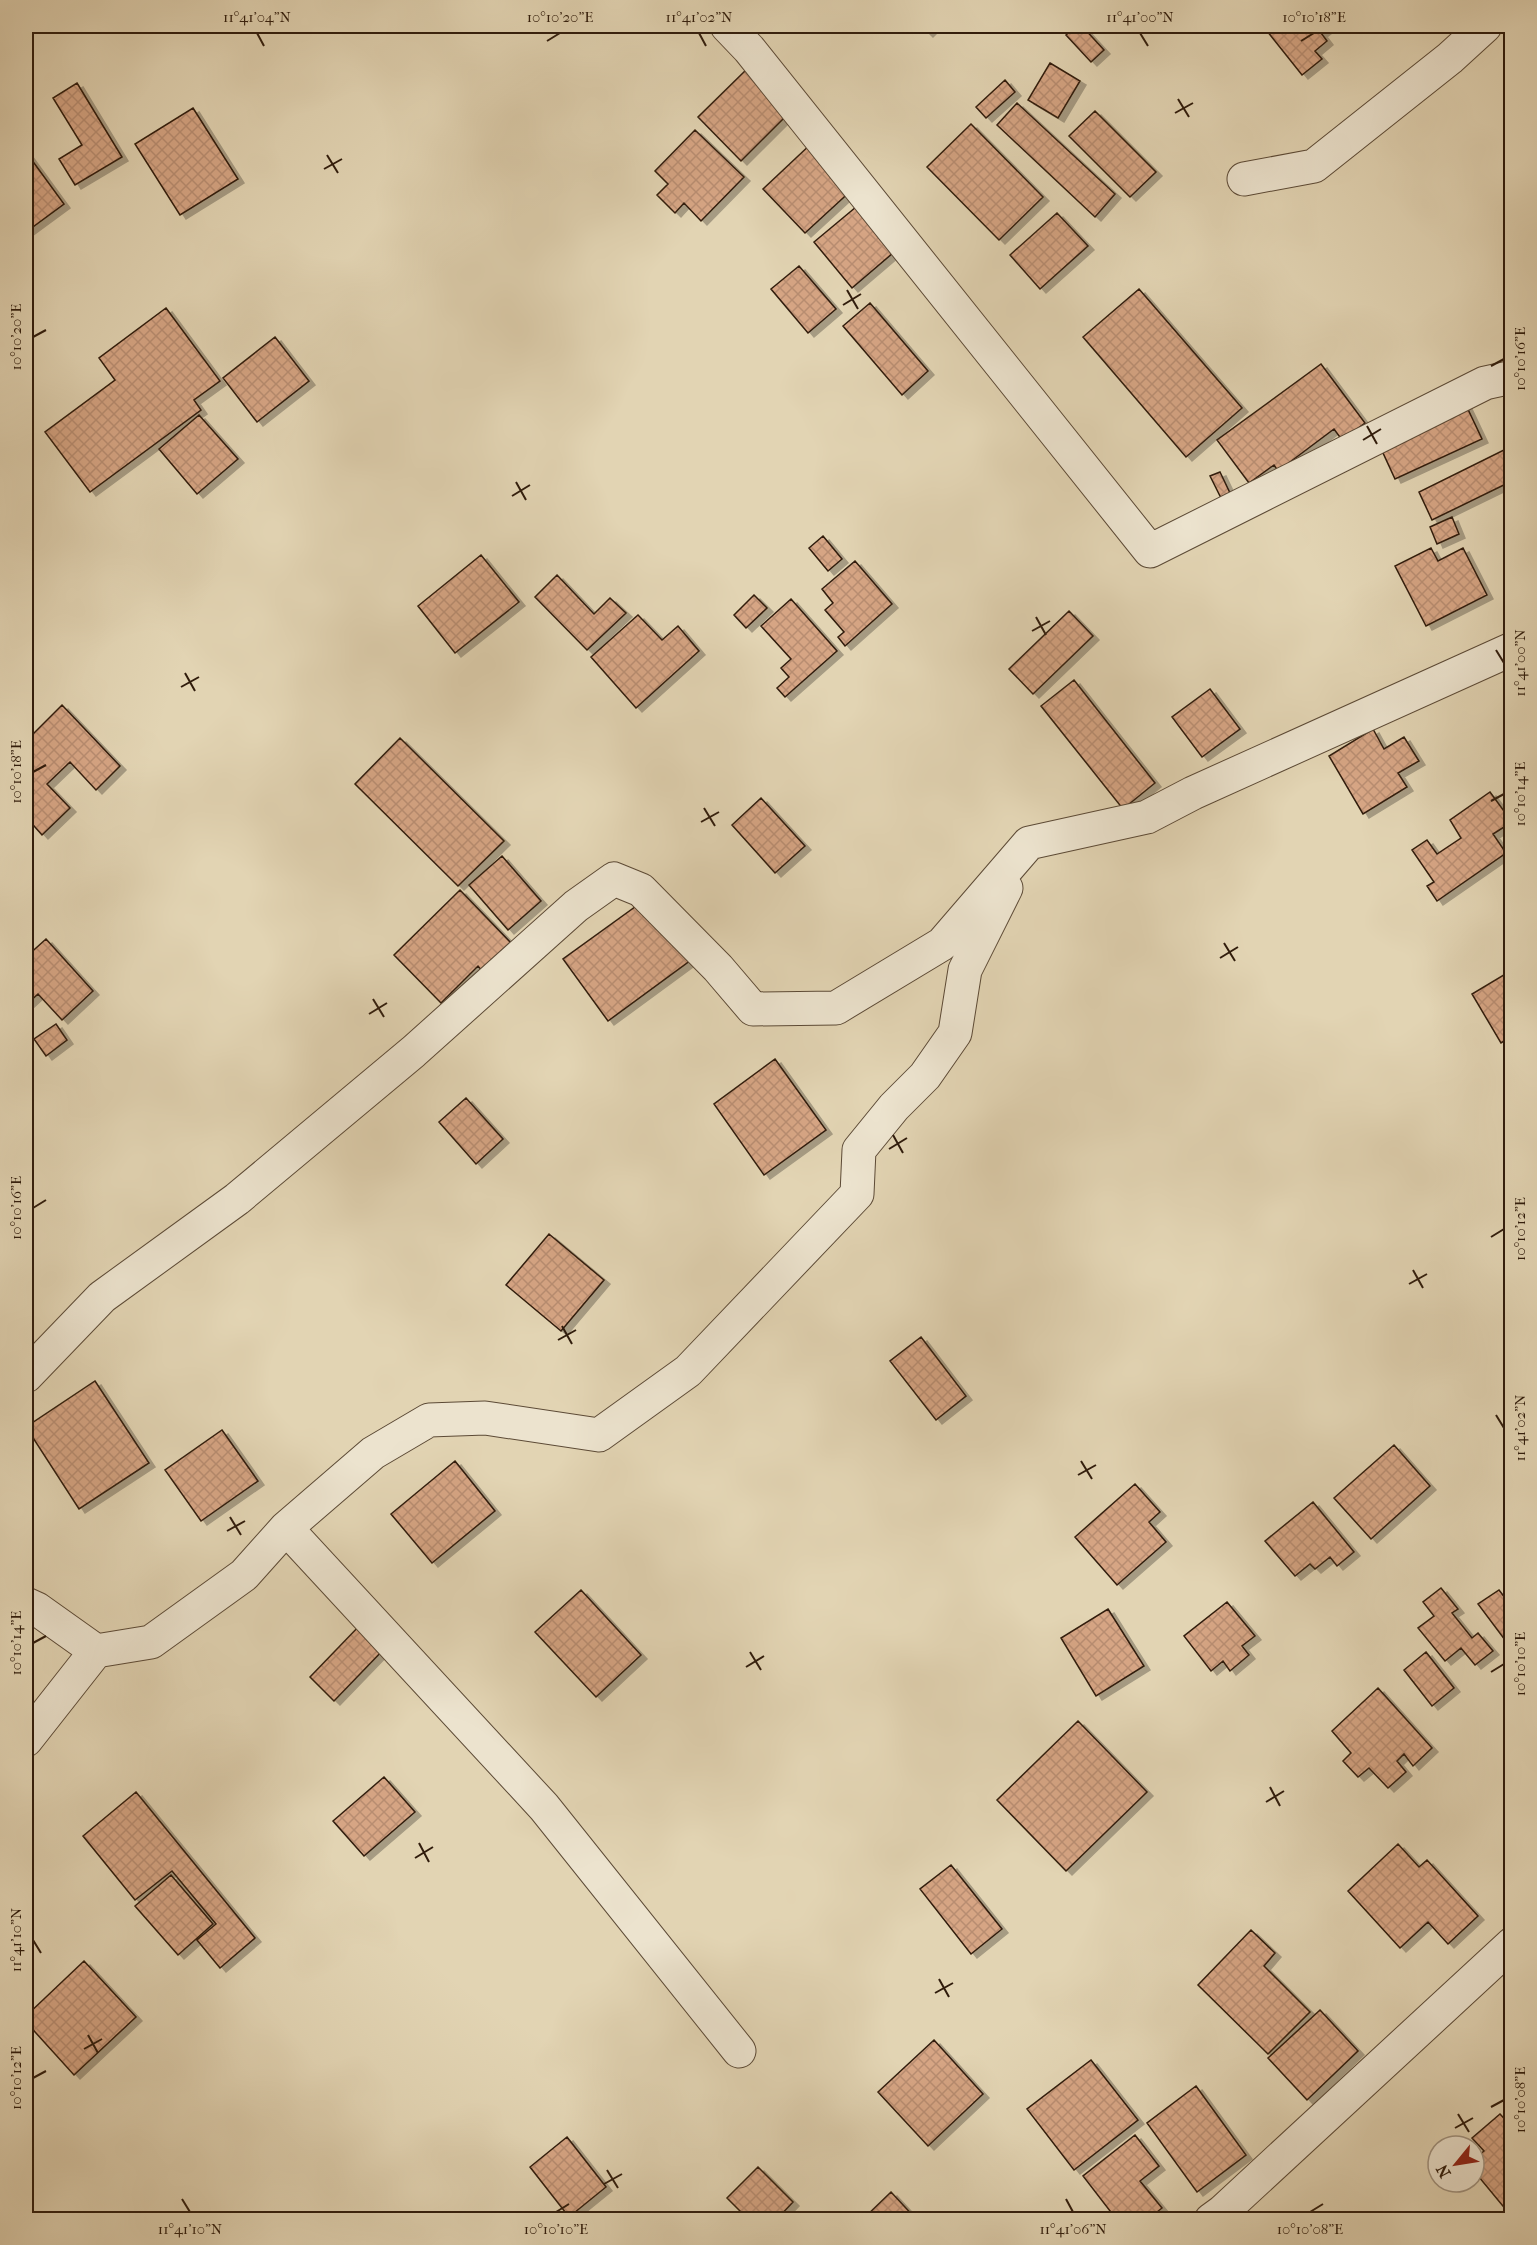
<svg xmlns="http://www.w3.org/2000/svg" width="1537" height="2245" viewBox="0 0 1537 2245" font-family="'IM FELL French Canon',serif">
	<defs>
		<pattern id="building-cross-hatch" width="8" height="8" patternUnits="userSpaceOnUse" patternTransform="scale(1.5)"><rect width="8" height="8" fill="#d6a584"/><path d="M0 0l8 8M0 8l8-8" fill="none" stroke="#b88d71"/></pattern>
		<filter id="shadow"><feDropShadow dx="6" dy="4" stdDeviation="0" flood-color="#0004"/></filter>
	</defs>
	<rect width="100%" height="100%" fill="#e2d4b3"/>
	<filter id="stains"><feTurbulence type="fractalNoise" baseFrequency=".00333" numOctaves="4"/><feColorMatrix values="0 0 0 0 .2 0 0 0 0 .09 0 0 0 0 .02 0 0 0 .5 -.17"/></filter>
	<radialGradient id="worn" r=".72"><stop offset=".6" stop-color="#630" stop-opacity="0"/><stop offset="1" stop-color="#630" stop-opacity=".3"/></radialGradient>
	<path fill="url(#building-cross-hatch)" stroke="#301c0c" stroke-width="1.5" filter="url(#shadow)" d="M920,26H934L927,33Z
		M1076,26H1082L1104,50L1091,62L1066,35Z
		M1263,26H1330L1321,33L1327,41L1315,51L1322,59L1302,75Z
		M1050,63L1080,81L1058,118L1028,100Z
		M749,67L792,110L741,161L698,117Z
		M1005,80L1015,92L986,118L976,107Z
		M77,83L122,157L75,185L59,159L82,145L53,98Z
		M1017,103L1115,194L1095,217L997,125Z
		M193,108L238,179L180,215L135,144Z
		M1095,111L1156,172L1130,197L1069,136Z
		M971,124L1043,197L999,240L927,167Z
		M695,130L744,177L701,221L684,203L675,213L657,195L668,184L655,171Z
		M813,142L855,187L805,233L763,189Z
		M26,152L64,204L26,232Z
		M862,202L900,247L852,288L814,242Z
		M1057,213L1088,246L1040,289L1010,255Z
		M799,266L836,309L808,333L771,289Z
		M1139,289L1242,408L1186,457L1083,337Z
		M870,303L928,371L902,395L843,326Z
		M166,308L220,381L194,400L201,410L90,492L45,432L115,380L99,358Z
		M275,337L309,381L257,422L223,378Z
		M1321,364L1365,423L1342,440L1334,429L1278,471L1274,465L1249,483L1217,440Z
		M1465,403L1482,439L1395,479L1378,442Z
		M199,415L238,459L197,494L159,449Z
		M1512,446V481L1432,520L1419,492Z
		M1220,472L1230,493L1221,498L1210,476Z
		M1452,517L1459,534L1437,544L1430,527Z
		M823,536L842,559L828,571L809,548Z
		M1431,548L1438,561L1463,548L1487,595L1426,626L1395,566Z
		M481,555L519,602L455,653L418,606Z
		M855,561L892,604L845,646L838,637L844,632L825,610L833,603L822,589Z
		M557,575L594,614L610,598L626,613L587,650L535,597Z
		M754,595L767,608L746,628L734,615Z
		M791,599L837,651L785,697L777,688L789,677L781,668L791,659L761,626Z
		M1069,611L1093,636L1033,694L1009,669Z
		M638,615L662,640L678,626L699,651L636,708L591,657Z
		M1074,680L1155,783L1123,809L1041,706Z
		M1210,689L1240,729L1202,757L1172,717Z
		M62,705L120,766L96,790L70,762L47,784L70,808L42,835L26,817V741Z
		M1373,729L1384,749L1404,737L1419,761L1398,773L1407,787L1363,814L1329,756Z
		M400,738L504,841L458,886L355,784Z
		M1490,792L1512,822L1493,834L1506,853L1437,901L1427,886L1434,882L1412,850L1427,840L1437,854L1461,838L1450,820Z
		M761,798L805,846L775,873L732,825Z
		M502,856L541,901L508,930L469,885Z
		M460,890L512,944L483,972L478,966L441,1003L394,955Z
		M646,899L691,960L608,1021L563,959Z
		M46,939L93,991L62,1020L38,994L26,1005V957Z
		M1512,970V1036L1501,1043L1472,994Z
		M56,1024L67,1040L46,1056L34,1039Z
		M775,1059L826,1130L764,1175L714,1104Z
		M466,1098L503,1139L476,1164L439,1122Z
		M549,1234L604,1280L561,1331L506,1285Z
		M921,1337L966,1396L936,1420L890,1361Z
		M95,1381L149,1463L79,1509L26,1427Z
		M222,1430L258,1481L201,1521L165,1470Z
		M1394,1445L1430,1486L1371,1539L1334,1498Z
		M455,1461L495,1511L432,1563L391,1514Z
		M1135,1484L1160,1512L1149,1522L1166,1542L1117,1585L1075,1537Z
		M1313,1502L1354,1552L1337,1566L1330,1557L1315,1569L1310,1564L1295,1576L1265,1541Z
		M1441,1588L1458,1609L1452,1613L1472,1638L1478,1633L1493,1651L1475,1665L1461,1648L1445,1661L1418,1628L1434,1616L1423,1602Z
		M581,1590L641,1655L596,1697L535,1632Z
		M1499,1590L1512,1607V1635L1505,1640L1478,1604Z
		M1227,1602L1255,1636L1242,1646L1249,1655L1230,1671L1223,1661L1211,1671L1184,1636Z
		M1108,1609L1144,1666L1096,1696L1061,1638Z
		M362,1623L386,1647L334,1701L310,1677Z
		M1426,1652L1454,1688L1432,1706L1404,1670Z
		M1378,1688L1432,1748L1413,1766L1404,1754L1397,1761L1406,1772L1388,1788L1369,1768L1358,1777L1343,1761L1351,1753L1332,1731Z
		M1078,1721L1147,1792L1066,1871L997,1800Z
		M384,1777L415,1812L364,1856L333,1821Z
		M136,1792L255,1938L220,1968L197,1940L216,1924L172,1871L135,1900L83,1836Z
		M1398,1844L1419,1867L1427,1860L1478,1916L1448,1944L1428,1922L1400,1948L1348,1891Z
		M951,1865L1002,1929L971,1954L920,1889Z
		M171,1875L213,1924L178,1955L135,1906Z
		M1251,1930L1275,1953L1264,1966L1310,2012L1268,2054L1198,1985Z
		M84,1961L136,2017L74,2075L26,2022V2016Z
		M1320,2010L1358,2051L1307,2100L1268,2058Z
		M934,2040L983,2094L928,2146L878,2092Z
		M1091,2060L1138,2120L1074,2170L1027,2109Z
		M1196,2086L1246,2155L1197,2192L1147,2123Z
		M1500,2114L1512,2127V2207L1507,2211L1474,2171V2159L1484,2151L1472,2138Z
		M1135,2135L1159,2166L1140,2181L1162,2208L1147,2220H1117L1083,2176Z
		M567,2137L606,2187L569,2217L530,2167Z
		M758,2167L793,2202L776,2220H749L727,2198Z
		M891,2192L917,2220H862Z"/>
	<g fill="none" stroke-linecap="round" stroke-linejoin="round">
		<defs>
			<path id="street" d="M727,26L749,49L1150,551L1485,383L1508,378L1512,381
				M1244,179L1314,166L1450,58L1485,26
				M26,1376L102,1297L237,1199L413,1052L576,906L614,879L641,890L718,968L753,1009L836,1008L942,944L1029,843L1147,817L1193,793L1512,649
				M286,1528L544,1807L739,2051
				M26,1604L37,1609L96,1651L26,1740
				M96,1651L151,1642L244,1575L286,1528L373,1453L429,1420L485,1418L599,1435L688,1371L857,1194L859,1150L894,1107L925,1076L955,1033L965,970L1006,888
				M1211,2220L1222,2212L1512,1944"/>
		</defs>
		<use href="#street" stroke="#5c4a36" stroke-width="35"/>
		<use href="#street" stroke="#ece3ce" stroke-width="33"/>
	</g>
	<path fill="none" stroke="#301c0c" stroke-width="2" d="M257,33L264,46M699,33L706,46M1140,33L1148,46M547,41L560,33M1301,41L1314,33M1178,99L1189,117M1175,113L1193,103M327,155L338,173M324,169L342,159M847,290L858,309M843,305L861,294M33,337L46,330M1491,366L1504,359M1367,426L1377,444M1363,440L1381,429M516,482L526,500M512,496L530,485M1036,617L1046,635M1032,631L1050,621M1496,650L1504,663M185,673L195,691M181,687L199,677M33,772L46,765M1491,801L1504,794M704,808L715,826M701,822L719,812M1224,943L1235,961M1220,958L1238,947M373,999L384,1017M369,1014L387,1003M893,1135L903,1153M889,1149L907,1138M33,1208L46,1200M1491,1237L1504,1229M1413,1270L1423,1288M1409,1284L1427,1274M562,1326L572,1344M558,1340L576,1330M1496,1415L1504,1428M1081,1461L1092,1479M1078,1475L1096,1465M230,1517L241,1535M227,1531L245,1521M33,1643L46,1636M750,1652L761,1670M746,1667L764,1656M1491,1672L1504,1664M1270,1787L1280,1806M1266,1802L1284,1791M419,1843L429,1862M415,1858L433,1847M33,1940L41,1953M939,1979L949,1997M935,1993L953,1983M88,2035L98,2053M84,2049L102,2039M33,2078L46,2071M1491,2107L1504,2100M1458,2114L1469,2132M1455,2128L1473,2118M607,2170L618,2188M604,2184L622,2174M182,2199L190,2212M1066,2199L1073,2212M556,2212L569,2204M1310,2212L1323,2204"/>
	<rect width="1537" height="2245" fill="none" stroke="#e2d4b3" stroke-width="66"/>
	<g transform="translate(1456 2164) rotate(240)"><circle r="28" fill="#ece3ce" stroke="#a19380" stroke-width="1.5"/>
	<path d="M0-4.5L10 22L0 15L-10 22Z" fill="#8f2418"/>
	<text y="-9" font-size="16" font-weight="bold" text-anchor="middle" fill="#301c0c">N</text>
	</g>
	<rect x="33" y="33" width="1471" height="2179" fill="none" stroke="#301c0c" stroke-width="2"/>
	<g font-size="15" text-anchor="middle" fill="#301c0c">
		<text x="257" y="22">11°41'04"N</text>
		<text x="560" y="22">10°10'20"E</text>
		<text x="699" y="22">11°41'02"N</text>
		<text x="1140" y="22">11°41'00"N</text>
		<text x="1314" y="22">10°10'18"E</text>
		<text transform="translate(16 337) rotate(-90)" y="5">10°10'20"E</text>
		<text transform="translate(1520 359) rotate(-90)" y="5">10°10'16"E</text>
		<text transform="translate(1520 663) rotate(-90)" y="5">11°41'00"N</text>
		<text transform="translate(16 772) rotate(-90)" y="5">10°10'18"E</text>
		<text transform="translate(1520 794) rotate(-90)" y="5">10°10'14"E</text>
		<text transform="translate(16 1208) rotate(-90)" y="5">10°10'16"E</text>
		<text transform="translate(1520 1229) rotate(-90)" y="5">10°10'12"E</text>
		<text transform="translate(1520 1428) rotate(-90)" y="5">11°41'02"N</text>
		<text transform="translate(16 1643) rotate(-90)" y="5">10°10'14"E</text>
		<text transform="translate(1520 1664) rotate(-90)" y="5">10°10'10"E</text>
		<text transform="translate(16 1940) rotate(-90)" y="5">11°41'10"N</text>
		<text transform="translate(16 2078) rotate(-90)" y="5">10°10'12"E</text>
		<text transform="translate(1520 2100) rotate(-90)" y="5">10°10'08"E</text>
		<text x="190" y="2234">11°41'10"N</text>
		<text x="556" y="2234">10°10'10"E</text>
		<text x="1073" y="2234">11°41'06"N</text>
		<text x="1310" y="2234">10°10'08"E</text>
	</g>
	<rect width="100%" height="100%" filter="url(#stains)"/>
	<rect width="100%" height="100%" fill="url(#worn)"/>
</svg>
